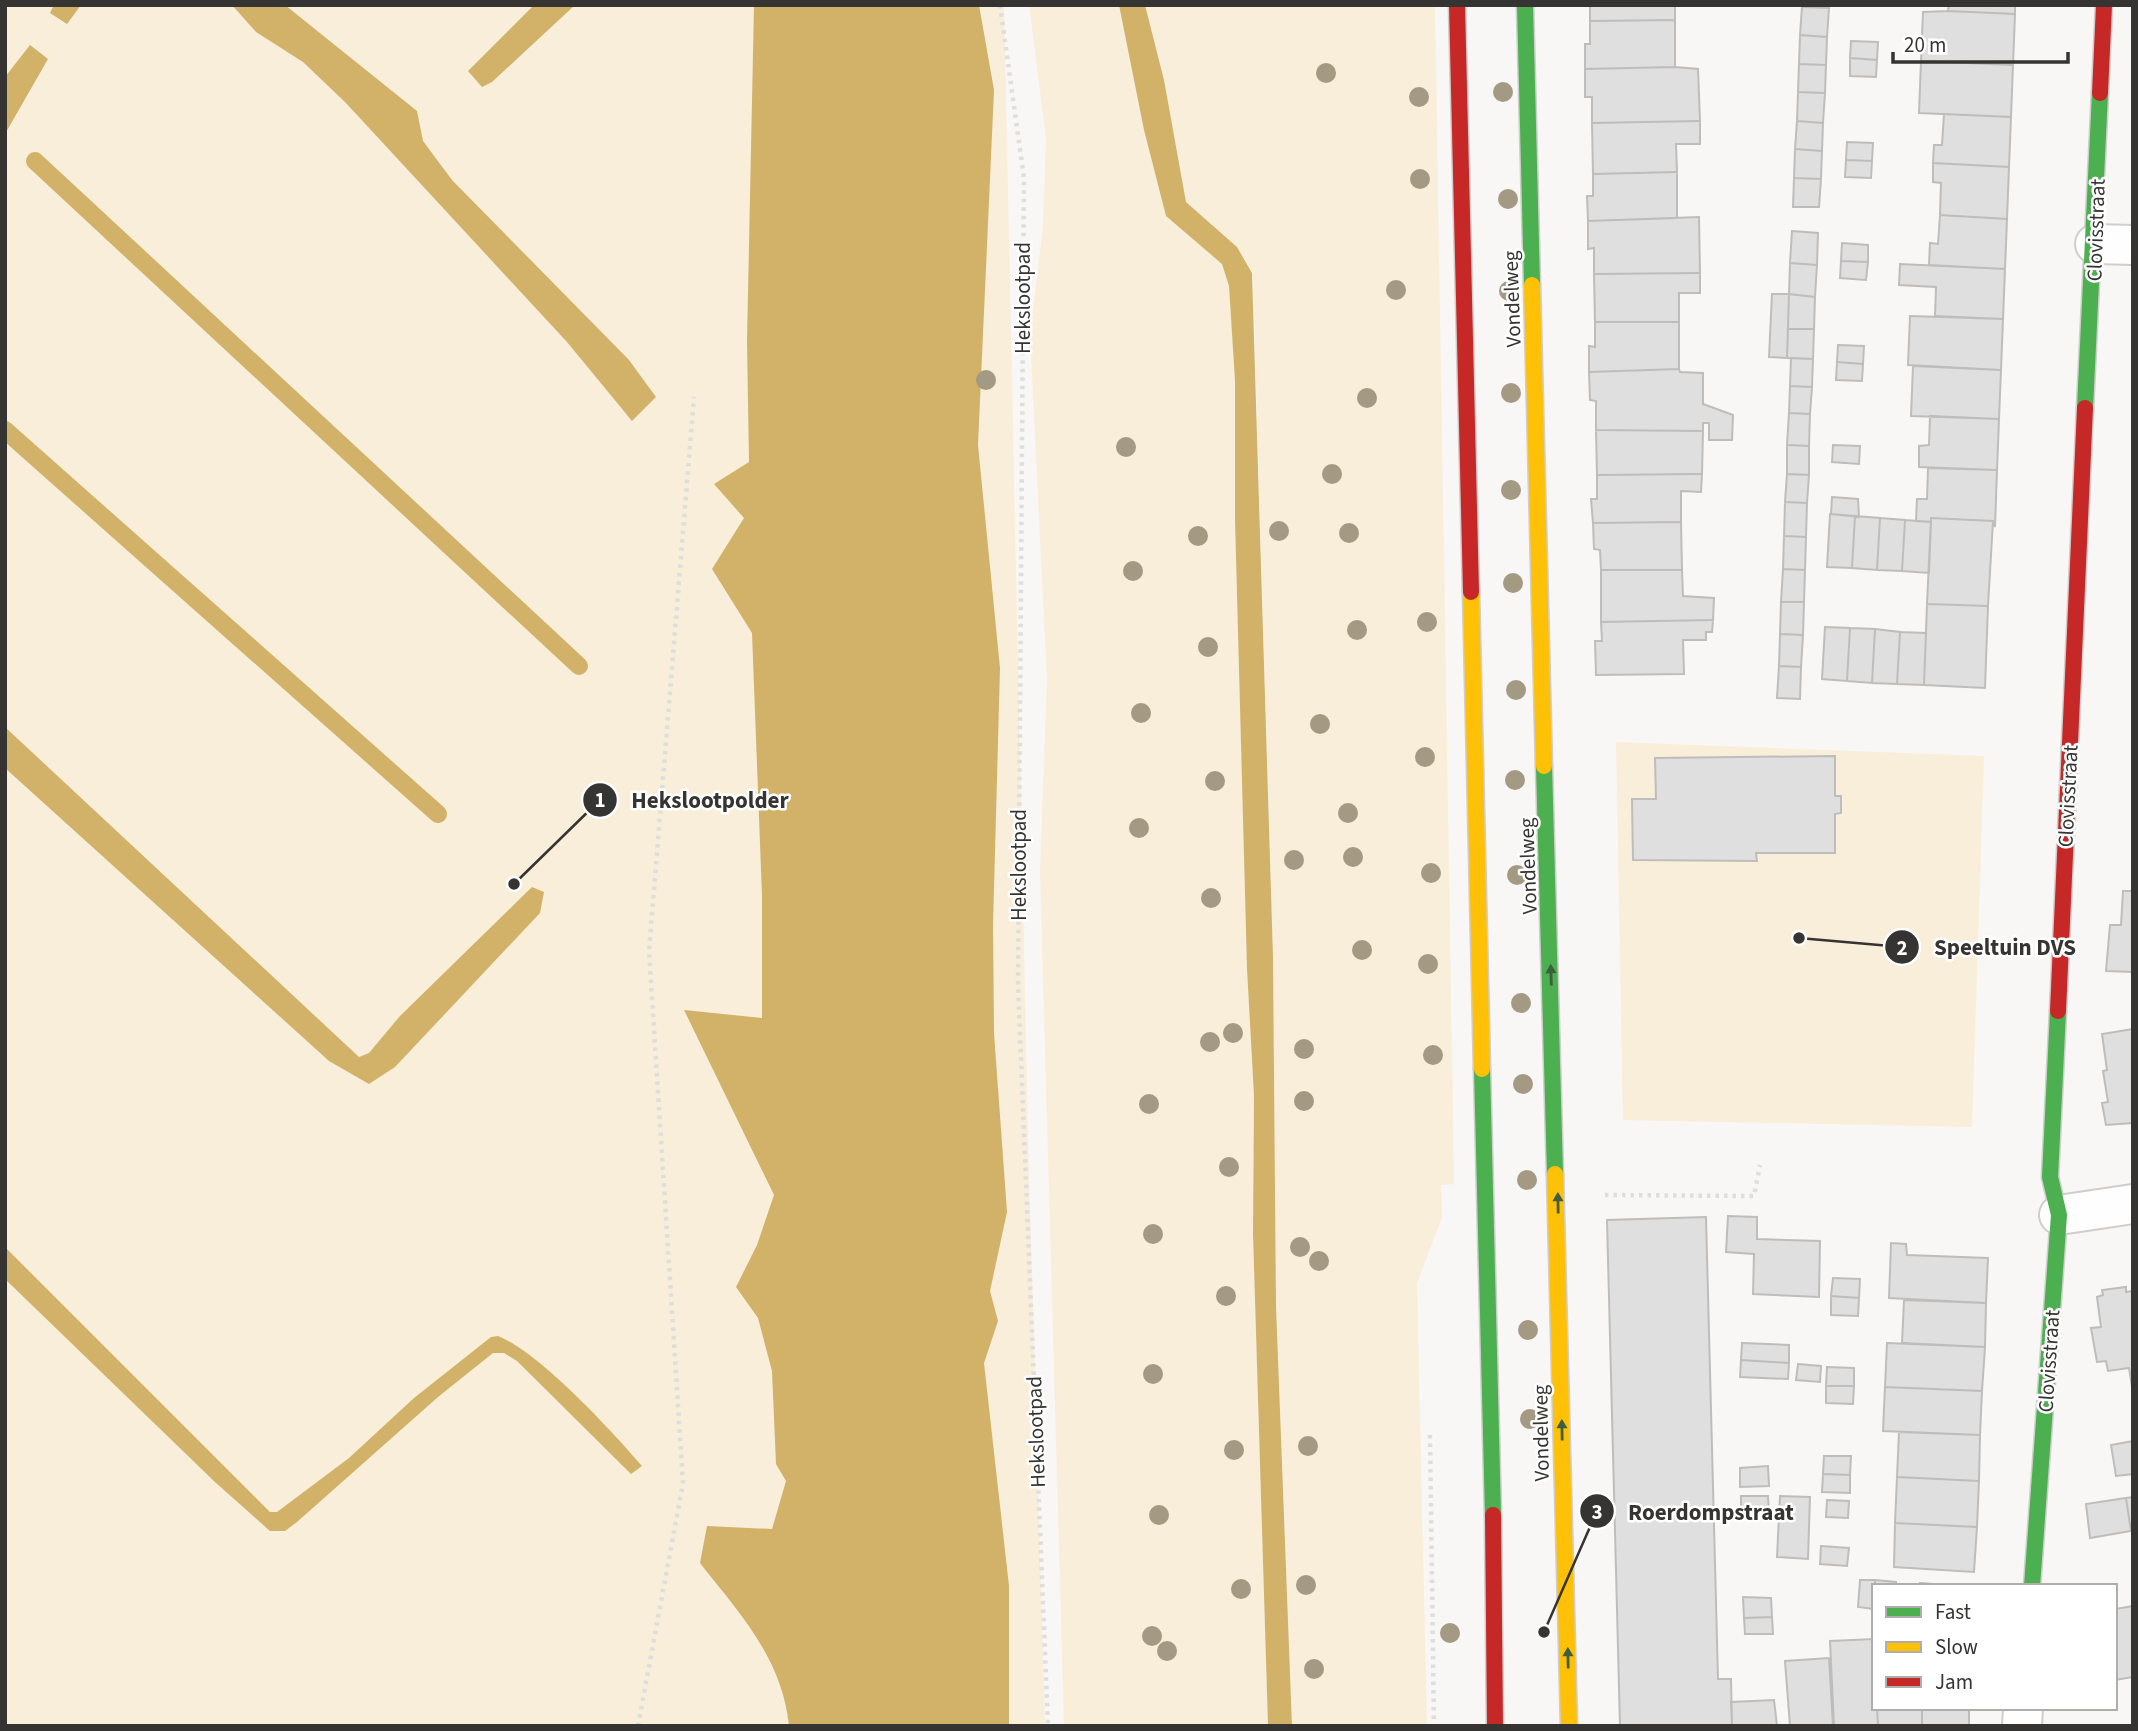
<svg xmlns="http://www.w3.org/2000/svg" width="2138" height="1731" viewBox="0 0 2138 1731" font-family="'Source Sans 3',sans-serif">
	<rect width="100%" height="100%" fill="#f8f7f6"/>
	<path fill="#f8eed9" d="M5,5H1004L1028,1140L1045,1726H5Z
		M1029,5H1119L1144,130L1166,216L1222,264L1229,286L1235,381V520L1247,969L1254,1096L1253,1234L1268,1726H1064L1040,871L1047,679L1030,335L1043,227L1046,138Z
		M1145,5H1435L1454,1184L1441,1185L1442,1217L1417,1283L1427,1726H1292L1276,1306L1273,957L1253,273L1237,247L1186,202L1164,80Z
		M1616,742L1984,756L1972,1127L1623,1120Z"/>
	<path fill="#d2b269" d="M54,5H81L67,24L50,13Z
		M232,5H285L417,111L423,141L452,180L629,360L656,397L632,421L567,342L345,102L303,62L256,32Z
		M534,5H575L492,82L482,87L468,71Z
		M754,5H979L994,90L978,445L1000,668L993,925L994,1033L1007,1212L990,1291L998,1321L984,1363L1009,1586V1726H789C782,1658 740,1614 700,1563L707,1526L772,1529L786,1481L776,1464L772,1371L758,1318L736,1287L757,1245L774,1195L684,1010L762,1018V896L752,633L712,569L744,518L714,484L749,462L747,341Z
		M1119,5H1145L1164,80L1186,202L1237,247L1252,273L1273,957L1276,1306L1292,1726H1268L1253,1234L1254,1096L1247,969L1235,520V381L1229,286L1222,264L1166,216L1144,130Z
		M30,45L48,59L5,134V77Z
		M5,727L359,1057L369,1053L400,1016L532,887L544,892L540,913L395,1067L369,1084L329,1061L5,768Z
		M5,1247L270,1512H277L349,1458L414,1398L491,1337L498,1336C540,1353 611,1430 642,1466L631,1474L517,1361L504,1353H493L438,1397L297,1522L285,1531H270L216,1483L5,1279Z"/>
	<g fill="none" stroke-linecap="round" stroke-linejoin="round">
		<path stroke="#d2b269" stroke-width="18" d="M35,161L579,666
			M5,430L438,814"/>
	</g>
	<path fill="#e0dfdf" stroke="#bebdbc" stroke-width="2" d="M1590,5H1675V20L1590,21Z
		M1802,5H1829V8Z
		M1949,5H2015V14L1948,11Z
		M1802,7L1829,8L1827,37L1800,35Z
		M1948,11L2015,14L2013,65L1921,61L1923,12Z
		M1675,20V67L1585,69V44H1590V21Z
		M1800,35L1827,37L1826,65L1799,64Z
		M1851,41L1878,42L1877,60L1850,58Z
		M1850,58L1877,60L1876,77L1850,76Z
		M1921,61L2013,65L2011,117L1919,113Z
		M1799,64L1826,65L1825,93L1798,92Z
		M1675,67L1698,69L1700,121L1592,123V97H1585V69Z
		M1798,92L1825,93L1823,123L1797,121Z
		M1944,114L2011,117L2009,167L1933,163L1934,145H1942Z
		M1700,121V144H1676L1677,172L1593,174L1592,123Z
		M1797,121L1823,123L1822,151L1795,149Z
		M1847,142L1873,143L1872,161L1846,160Z
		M1795,149L1822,151L1821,179L1794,178Z
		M1846,160L1872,161L1871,178L1845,177Z
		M1933,163L2009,167L2007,219L1940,215L1941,183L1933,182Z
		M1677,172V218L1588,221L1587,196H1593V174Z
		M1794,178L1821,179L1819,207H1793Z
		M1940,215L2007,219L2005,269L1929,265L1930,243L1938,244Z
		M1699,217L1700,273L1594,274V248L1588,249V221Z
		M1792,231L1818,233L1817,265L1790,263Z
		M1842,243L1868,245V262L1841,261Z
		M1841,261L1868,262L1866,280L1840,278Z
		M1790,263L1817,265L1815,297L1789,294Z
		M1900,264L2005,269L2003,319L1935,316L1936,287L1899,285Z
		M1700,273V293H1679V322H1595L1594,274Z
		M1772,294H1789L1787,358L1769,357Z
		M1789,294L1815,297L1814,329H1788Z
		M1910,316L2003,319L2001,370L1908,365Z
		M1595,322H1679V369L1589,372V346L1595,347Z
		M1788,329H1814L1813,359L1787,358Z
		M1838,345L1864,346L1863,364L1837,362Z
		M1791,358L1813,359L1812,387L1790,386Z
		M1837,362L1863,364L1862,381L1836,380Z
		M1913,366L2001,370L1999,419L1911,416Z
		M1679,369L1680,372L1703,373V404L1733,415L1732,440H1709V423H1703V431L1596,430V401L1590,400L1589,372Z
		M1790,386L1812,387L1810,414L1789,413Z
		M1789,413L1810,414L1809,446L1787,445Z
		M1930,416L1999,419L1997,470L1919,467V446L1929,445Z
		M1596,430L1703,431L1702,474L1597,475Z
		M1787,445L1809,446V475L1787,474Z
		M1833,445L1860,446L1859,464L1832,462Z
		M1928,468L1997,470L1995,527L1993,521L1931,518V522L1916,521L1917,499H1927Z
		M1702,474L1701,492L1681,491V522L1593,523L1591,499H1597V475Z
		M1787,474L1809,475L1807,503L1785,502Z
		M1832,497L1858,499L1859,517L1831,514Z
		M1785,502L1807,503L1806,537L1784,536Z
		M1830,514L1855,516L1852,568L1827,567Z
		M1855,516L1880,518L1877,570L1852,568Z
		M1880,518L1905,520L1902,571L1877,570Z
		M1931,518L1993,521L1988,606L1927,604Z
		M1905,520L1931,522L1929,573L1902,571Z
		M1681,522L1682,570H1601L1600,550L1594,549L1593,523Z
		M1784,536L1806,537L1805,570L1783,569Z
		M1783,569L1805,570L1804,602H1781Z
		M1601,570H1682L1683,596L1714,598L1713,620L1601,622Z
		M1781,602H1804L1803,635L1780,634Z
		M1927,604L1988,606L1985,688L1924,685Z
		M1713,620L1712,632H1706V640H1683L1684,674L1596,675L1595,641H1602L1601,622Z
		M1825,627L1850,628L1847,681L1822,679Z
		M1850,628L1875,629L1872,683L1847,681Z
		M1875,629L1900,632L1897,684L1872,683Z
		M1900,632L1926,633L1924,685L1897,684Z
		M1780,634L1803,635L1801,667L1779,666Z
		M1779,666L1801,667L1800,699L1777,698Z
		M1835,756V796H1841V813L1835,814V853H1756L1757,861L1633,860L1632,799H1656L1655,758Z
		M2123,891H2133V972L2106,971L2110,925H2121Z
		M2133,1029V1123L2106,1125L2102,1103L2108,1102L2103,1071L2107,1070L2102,1034Z
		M1728,1216L1757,1217V1239L1820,1241L1819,1297L1753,1294L1754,1254L1726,1252Z
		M1706,1217L1718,1679H1731L1732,1726H1620L1607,1220Z
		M1891,1243L1906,1244L1907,1255L1988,1258L1986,1303L1889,1298Z
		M1833,1278L1860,1279L1859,1298L1831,1296Z
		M2126,1287V1292L2133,1291V1393L2129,1368L2108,1371L2106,1361L2097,1362L2091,1328L2101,1327L2097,1297L2103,1295L2102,1290Z
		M1831,1296L1859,1298L1858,1316L1831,1315Z
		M1904,1300L1986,1303L1985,1347L1902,1343Z
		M1742,1343L1789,1345V1363L1741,1360Z
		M1887,1343L1985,1347L1982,1391L1885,1387Z
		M1741,1360L1789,1363L1788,1379L1740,1377Z
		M1798,1364L1821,1366L1820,1382L1796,1380Z
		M1827,1367L1854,1368V1386H1826Z
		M1826,1386H1854L1853,1404L1826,1403Z
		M1885,1387L1982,1391L1980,1435L1883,1431Z
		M1899,1432L1980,1435L1979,1481L1897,1477Z
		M2133,1441V1474L2116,1476L2111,1445Z
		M1824,1456H1851L1850,1475L1823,1474Z
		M1768,1466L1769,1486L1740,1487V1468Z
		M1823,1474L1850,1475V1493L1822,1492Z
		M1897,1477L1979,1481L1977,1527L1895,1523Z
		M1741,1496H1768L1769,1515L1741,1516Z
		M1780,1496L1810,1497L1808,1559L1777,1557Z
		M2133,1497V1531H2131L2126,1498Z
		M2126,1498L2131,1531L2090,1538L2086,1504Z
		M1827,1500L1849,1501L1848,1518L1826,1517Z
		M1895,1523L1977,1527L1974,1572L1894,1567Z
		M1821,1546L1849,1548L1847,1566L1820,1564Z
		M1860,1580H1875L1874,1609L1858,1607Z
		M1875,1580L1896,1582V1586H1875Z
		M1920,1583L1947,1585L1920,1586Z
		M1743,1597L1771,1598L1772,1617L1744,1618Z
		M2133,1606V1677L2115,1680V1609Z
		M1772,1617L1773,1634H1745L1744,1618Z
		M1874,1639V1708H1877L1878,1726H1834L1830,1641Z
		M1829,1658L1833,1726H1790L1785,1661Z
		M1774,1700L1777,1726H1732L1731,1702Z
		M1877,1708H1922V1726H1878Z
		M1922,1708H1969V1726H1922Z"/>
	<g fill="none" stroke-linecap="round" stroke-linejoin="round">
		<defs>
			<path id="street" d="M2095,244L2133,245
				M2059,1215L2133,1204
				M2022,1726L2023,1708"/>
			<path id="fast" d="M1525,5L1532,285
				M2085,408L2100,93
				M1544,766L1555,1174
				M1482,1069L1493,1515
				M2032,1586L2059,1215L2050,1177L2058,1011"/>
			<path id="slow" d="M1532,285L1544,766
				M1471,592L1482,1069
				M1555,1174L1569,1726"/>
			<path id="jam" d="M1457,5L1471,592
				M2100,93L2104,5
				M2058,1011L2085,408
				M1493,1515L1495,1726"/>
		</defs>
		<use href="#street" stroke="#cfcecd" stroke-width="42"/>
		<use href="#fast" stroke="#cfcecd" stroke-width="19"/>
		<use href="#slow" stroke="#cfcecd" stroke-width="19"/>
		<use href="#jam" stroke="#cfcecd" stroke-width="19"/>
		<path stroke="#dededd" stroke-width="4.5" stroke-dasharray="3.5 5" stroke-linecap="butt" d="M1000,5L1024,178L1018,984L1048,1726
			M1605,1195L1754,1196L1760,1165
			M1430,1435L1434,1726
			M638,1726L683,1483L649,951L694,397"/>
		<use href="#street" stroke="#fefefe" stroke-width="38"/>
		<use href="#fast" stroke="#4caf50" stroke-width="16"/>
		<use href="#slow" stroke="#ffc107" stroke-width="16"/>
		<use href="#jam" stroke="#c62828" stroke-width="16"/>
	</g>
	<g fill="#a49982">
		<circle cx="1326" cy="73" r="10"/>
		<circle cx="1503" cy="92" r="10"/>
		<circle cx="1419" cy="97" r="10"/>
		<circle cx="1420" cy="179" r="10"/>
		<circle cx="1508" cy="199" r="10"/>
		<circle cx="1396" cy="290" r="10"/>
		<circle cx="1509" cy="291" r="10"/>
		<circle cx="986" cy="380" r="10"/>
		<circle cx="1511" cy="393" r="10"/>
		<circle cx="1367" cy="398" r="10"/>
		<circle cx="1126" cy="447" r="10"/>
		<circle cx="1332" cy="474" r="10"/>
		<circle cx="1511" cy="490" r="10"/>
		<circle cx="1279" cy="531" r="10"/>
		<circle cx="1349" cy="533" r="10"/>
		<circle cx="1198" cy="536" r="10"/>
		<circle cx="1133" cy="571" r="10"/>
		<circle cx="1513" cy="583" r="10"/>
		<circle cx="1427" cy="622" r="10"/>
		<circle cx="1357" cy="630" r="10"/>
		<circle cx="1208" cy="647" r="10"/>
		<circle cx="1516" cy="690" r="10"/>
		<circle cx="1141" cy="713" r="10"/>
		<circle cx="1320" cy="724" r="10"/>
		<circle cx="1425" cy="757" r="10"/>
		<circle cx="1515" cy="780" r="10"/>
		<circle cx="1215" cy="781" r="10"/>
		<circle cx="1348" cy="813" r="10"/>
		<circle cx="1139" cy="828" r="10"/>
		<circle cx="1353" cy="857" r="10"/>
		<circle cx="1294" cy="860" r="10"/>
		<circle cx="1431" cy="873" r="10"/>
		<circle cx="1517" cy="875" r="10"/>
		<circle cx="1211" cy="898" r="10"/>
		<circle cx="1362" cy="950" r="10"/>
		<circle cx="1428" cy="964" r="10"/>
		<circle cx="1521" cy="1003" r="10"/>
		<circle cx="1233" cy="1033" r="10"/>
		<circle cx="1210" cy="1042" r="10"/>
		<circle cx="1304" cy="1049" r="10"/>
		<circle cx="1433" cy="1055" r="10"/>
		<circle cx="1523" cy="1084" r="10"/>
		<circle cx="1304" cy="1101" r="10"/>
		<circle cx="1149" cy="1104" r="10"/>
		<circle cx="1229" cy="1167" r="10"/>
		<circle cx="1527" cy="1180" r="10"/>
		<circle cx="1153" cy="1234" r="10"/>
		<circle cx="1300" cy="1247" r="10"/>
		<circle cx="1319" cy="1261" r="10"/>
		<circle cx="1226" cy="1296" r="10"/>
		<circle cx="1528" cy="1330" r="10"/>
		<circle cx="1153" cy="1374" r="10"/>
		<circle cx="1530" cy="1419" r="10"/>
		<circle cx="1308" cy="1446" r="10"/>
		<circle cx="1234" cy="1450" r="10"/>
		<circle cx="1159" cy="1515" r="10"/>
		<circle cx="1306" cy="1585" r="10"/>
		<circle cx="1241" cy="1589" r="10"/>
		<circle cx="1450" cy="1633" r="10"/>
		<circle cx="1152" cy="1636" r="10"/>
		<circle cx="1167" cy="1651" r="10"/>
		<circle cx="1314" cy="1669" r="10"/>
	</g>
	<defs><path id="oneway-solid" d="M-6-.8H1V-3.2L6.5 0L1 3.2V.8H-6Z" transform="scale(1.75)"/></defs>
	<g fill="#3d5f3d">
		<use href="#oneway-solid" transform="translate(1551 975) rotate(-92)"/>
		<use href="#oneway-solid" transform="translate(1558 1203) rotate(-91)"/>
		<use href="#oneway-solid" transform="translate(1562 1430) rotate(-91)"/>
		<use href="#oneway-solid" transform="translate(1568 1658) rotate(-91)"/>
	</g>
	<g text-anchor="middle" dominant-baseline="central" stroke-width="5" stroke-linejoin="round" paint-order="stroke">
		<g font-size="21" fill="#353433" stroke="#fff">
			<text transform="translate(2096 230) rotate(-88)">Clovisstraat</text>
			<text transform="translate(1023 298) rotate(-90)">Hekslootpad</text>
			<text transform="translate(1512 299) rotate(-92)">Vondelweg</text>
			<text transform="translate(2068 796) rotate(-87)">Clovisstraat</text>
			<text transform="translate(1019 865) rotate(-90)">Hekslootpad</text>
			<text transform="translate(1528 866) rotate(-92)">Vondelweg</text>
			<text transform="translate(2049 1361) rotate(-86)">Clovisstraat</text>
			<text transform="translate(1036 1432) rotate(-92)">Hekslootpad</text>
			<text transform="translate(1541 1433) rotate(-91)">Vondelweg</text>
		</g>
	</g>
	<path fill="none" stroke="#353433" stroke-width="2.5" d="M514 884L600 800M1799 938L1902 947M1544 1632L1597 1511"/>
	<g fill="#353433" stroke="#fff" stroke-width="2.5">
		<circle cx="514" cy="884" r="7"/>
		<circle cx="1799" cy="938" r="7"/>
		<circle cx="1544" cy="1632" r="7"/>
		<circle cx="600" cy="800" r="18"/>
		<circle cx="1902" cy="947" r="18"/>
		<circle cx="1597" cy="1511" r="18"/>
	</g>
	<g font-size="21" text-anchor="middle" font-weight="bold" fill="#fff">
		<text x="600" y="807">1</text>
		<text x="1902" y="955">2</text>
		<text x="1597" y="1519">3</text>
	</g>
	<g font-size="23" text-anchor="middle" font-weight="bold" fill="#353433" stroke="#fff" stroke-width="5" stroke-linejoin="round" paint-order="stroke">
		<text x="710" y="808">Hekslootpolder</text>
		<text x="2005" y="955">Speeltuin DVS</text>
		<text x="1711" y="1520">Roerdompstraat</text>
	</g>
	<rect width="2138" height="1731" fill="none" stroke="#353433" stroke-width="14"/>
	<rect x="1872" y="1584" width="245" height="126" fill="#ffffff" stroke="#aeaead" stroke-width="2"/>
	<rect x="1886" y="1607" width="35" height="10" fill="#4caf50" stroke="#aeaead" stroke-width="2"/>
	<text x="1935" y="1619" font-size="21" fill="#353433">Fast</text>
	<rect x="1886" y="1642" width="35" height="10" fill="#ffc107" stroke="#aeaead" stroke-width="2"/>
	<text x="1935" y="1654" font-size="21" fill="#353433">Slow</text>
	<rect x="1886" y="1677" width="35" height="10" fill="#c62828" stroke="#aeaead" stroke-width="2"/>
	<text x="1935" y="1689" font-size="21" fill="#353433">Jam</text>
	<path d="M1893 52v10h175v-10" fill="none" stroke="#353433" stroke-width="3.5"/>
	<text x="1904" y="52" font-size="21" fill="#353433" stroke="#ffffff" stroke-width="5" paint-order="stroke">20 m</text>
</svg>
